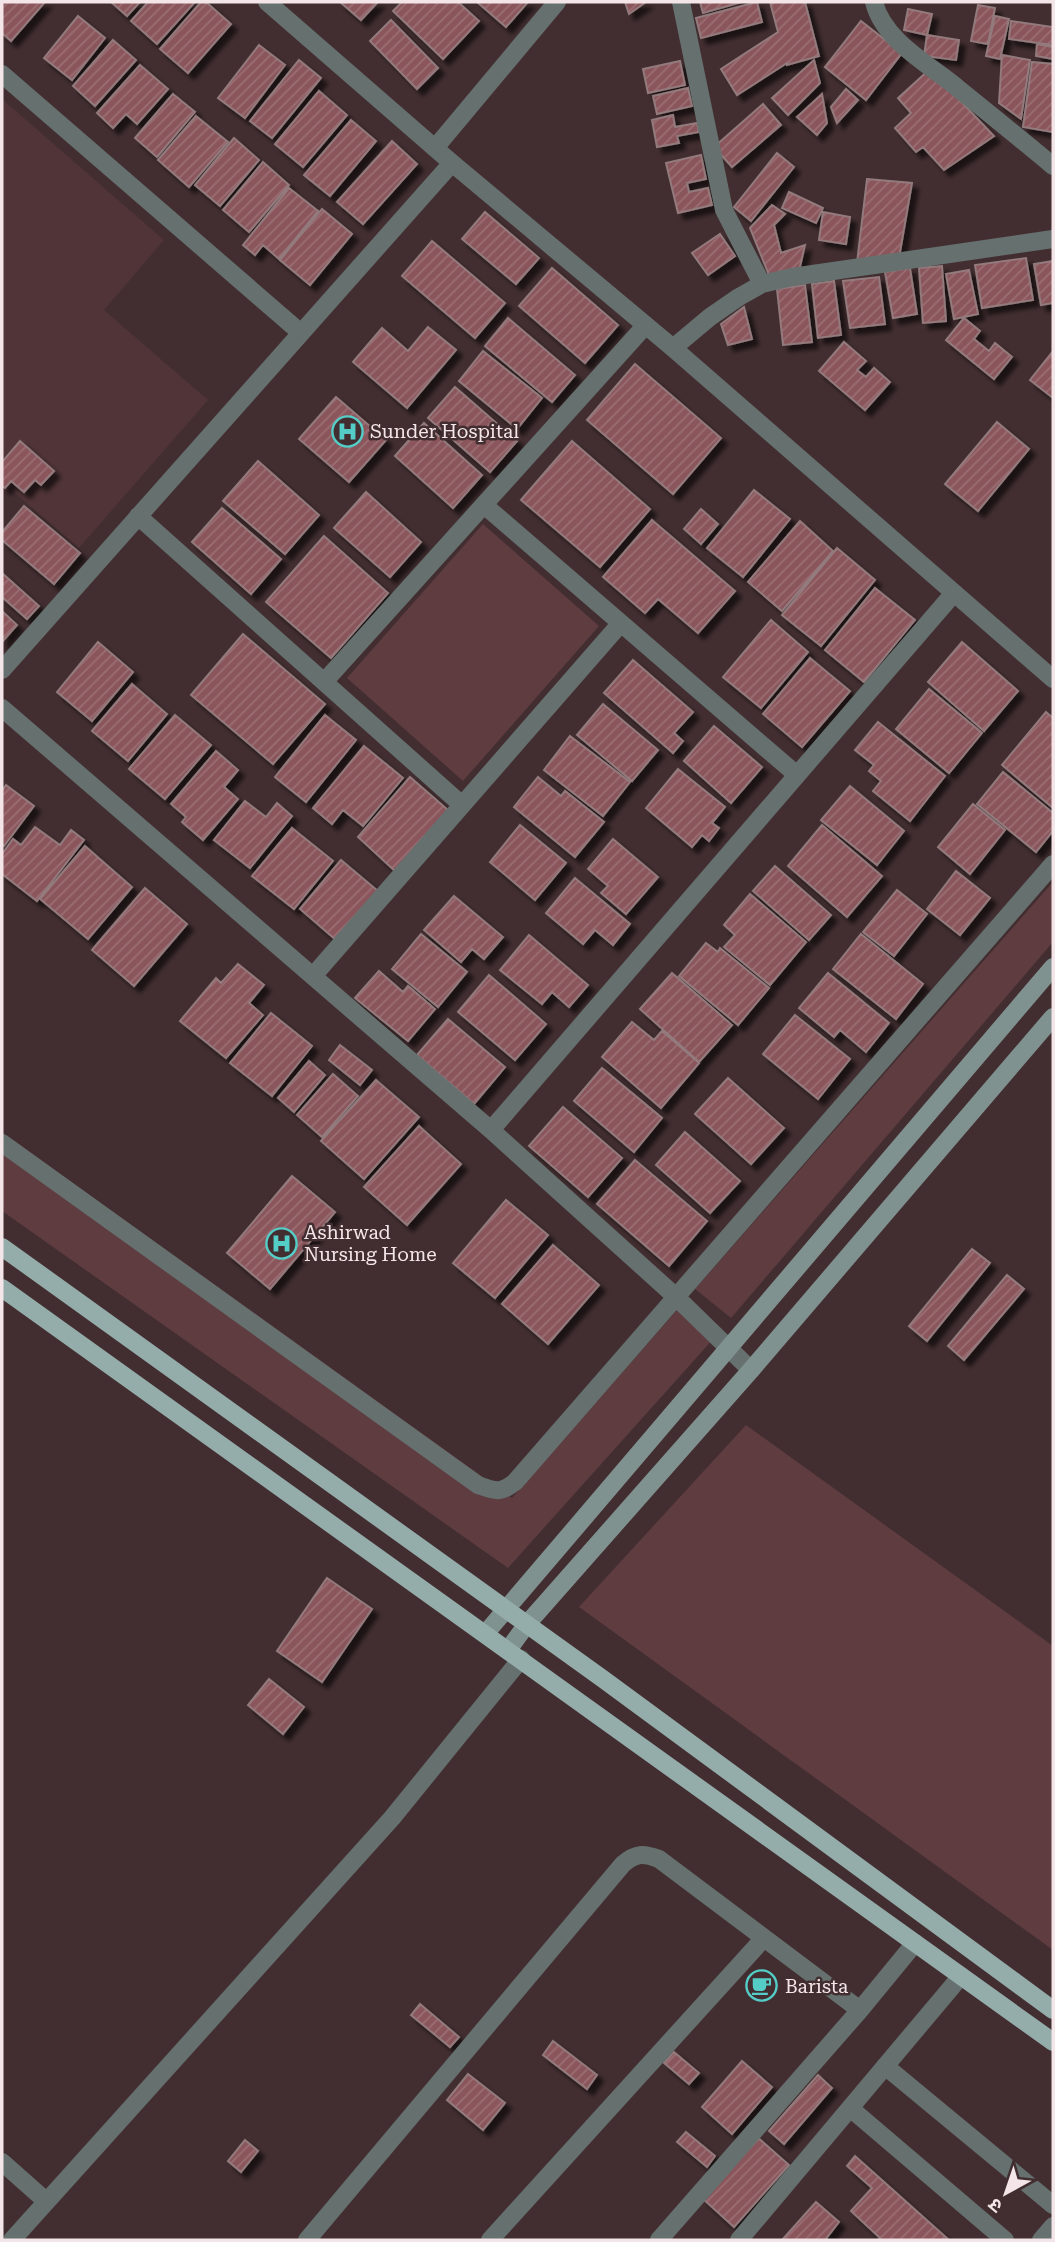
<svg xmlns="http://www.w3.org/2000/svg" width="1055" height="2242" viewBox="0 0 1055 2242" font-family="'Roboto Serif','Noto Sans Devanagari',serif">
	<defs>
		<pattern id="building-hatch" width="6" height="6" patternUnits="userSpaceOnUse" patternTransform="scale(1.75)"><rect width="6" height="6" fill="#8a565c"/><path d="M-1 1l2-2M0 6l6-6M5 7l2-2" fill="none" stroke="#9b6e73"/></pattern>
		<filter id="shadow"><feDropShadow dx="6" dy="6" stdDeviation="2" flood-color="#0009"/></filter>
	</defs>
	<rect width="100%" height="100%" fill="#422e30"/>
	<path fill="#503437" d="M2,99L164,240L104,310L208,400L79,548L2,482Z"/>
	<path fill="#5e3c40" d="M483,524L599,626L463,781L347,678Z
		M1053,882V942L731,1318L695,1289Z
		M2,1132L512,1498L678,1309L715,1337L508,1568L2,1211Z
		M746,1425L1053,1646V1950L579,1607Z"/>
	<path fill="url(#building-hatch)" stroke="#937a7c" stroke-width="2" filter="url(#shadow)" d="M2,2H45L11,41L2,33Z
		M111,2H140L127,16Z
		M148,2H195L157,44L131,21Z
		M201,2H206L231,24L188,73L160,49Z
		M340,2H378L361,20Z
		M402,2H458L479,21L443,59L393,11Z
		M477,2H528L506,27Z
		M625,2H646L629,14Z
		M700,2H742L703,13Z
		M757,2L762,22L701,38L696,18Z
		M770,2H805L819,56L787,65V63L737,95L721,69L778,32Z
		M978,5L995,8L988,44L971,41Z
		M908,9L932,14L927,35L904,30Z
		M78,16L105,38L72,80L44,58Z
		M995,16L1009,19L1000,59L986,56Z
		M391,20L438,68L417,89L370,41Z
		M861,21L902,53L866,100L825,67Z
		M1011,21L1053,27V45L1009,39Z
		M927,35L959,40L956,60L924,56Z
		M113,40L136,60L95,106L73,86Z
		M1037,44L1053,47V59L1036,56Z
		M259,45L285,65L245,118L218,98Z
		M1002,55L1030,60L1021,119L999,103Z
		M299,60L321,78L272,138L250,121Z
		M814,60L820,83L788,115L772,98Z
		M680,61L685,85L648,93L643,69Z
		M1032,62L1053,64V132L1023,127Z
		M140,65L168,89L137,124L126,114L113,128L97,113Z
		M930,69L994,136L944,170L923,147L916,152L895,128L911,113L898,98Z
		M688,88L692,106L657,114L653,96Z
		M846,89L858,100L837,123L831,107Z
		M319,91L347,115L303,167L275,144Z
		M173,94L195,112L157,157L135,138Z
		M822,94L827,123L817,135L797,117Z
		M763,104L781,125L732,167L714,147Z
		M673,115L675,127L697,123L699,132L677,136L679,143L657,147L652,120Z
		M196,116L228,142L189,187L158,160Z
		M351,120L376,141L330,196L304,175Z
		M234,138L259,160L220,206L195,185Z
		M392,141L417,164L363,224L337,202Z
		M777,153L794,167L751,221L734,207Z
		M701,155L706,179L687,183L689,192L708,188L712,205L678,213L666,163Z
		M263,162L289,185L249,232L223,210Z
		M867,179L912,183L899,258L857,263Z
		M289,188L318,211L279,259L263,245L255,255L243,245Z
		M789,192L823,208L816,223L782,208Z
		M772,205L785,214L774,225L781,253L805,245L799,271L769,275L750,228Z
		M322,209L352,234L310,285L280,260Z
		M485,212L539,258L516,284L462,239Z
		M823,212L850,217L846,244L819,240Z
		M720,234L735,256L708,275L692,253Z
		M432,241L505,303L475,338L402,276Z
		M1026,258L1033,300L982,308L975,265Z
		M1053,261V303L1041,305L1034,264Z
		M942,266L946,321L923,323L919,268Z
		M552,268L618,325L585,363L519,306Z
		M910,268L917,314L893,318L885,272Z
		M969,270L978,314L954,319L946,274Z
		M879,277L885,324L850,328L843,281Z
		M834,281L841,335L818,338L812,284Z
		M805,285L812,342L783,345L777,289Z
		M744,307L752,339L728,345L721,324Z
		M508,318L575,375L552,402L485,346Z
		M964,318L980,331L974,339L989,351L995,343L1012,357L994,379L946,340Z
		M428,327L456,350L407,408L353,362L382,328L408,351Z
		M844,342L866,361L857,370L866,377L874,368L890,382L865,410L819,371Z
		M483,351L542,398L517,429L459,381Z
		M1053,351V398L1030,380Z
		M635,364L721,438L673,494L587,420Z
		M455,387L517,441L490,472L428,418Z
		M336,397L386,440L349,482L299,439Z
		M997,422L1029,449L978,511L945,484Z
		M424,423L482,475L453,508L395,456Z
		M20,441L54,471L41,485L35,480L24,492L11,481L5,488L2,486V462Z
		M572,441L650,509L600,567L521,500Z
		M258,461L319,515L285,554L223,501Z
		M754,490L790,519L743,577L707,548Z
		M366,492L421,542L390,577L334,528Z
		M24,506L80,553L54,584L2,540V532Z
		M222,508L281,559L251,594L192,542Z
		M701,509L718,524L701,544L684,529Z
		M652,520L735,591L698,633L658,599L645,613L603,577Z
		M800,521L833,551L782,611L748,582Z
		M324,536L388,593L331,658L266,602Z
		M837,548L875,580L821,646L782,615Z
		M2,573L39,606L27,619L2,597Z
		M875,588L915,620L864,682L825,650Z
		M2,611L17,625L2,642Z
		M771,620L808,652L761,708L723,677Z
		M243,634L325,704L273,764L191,695Z
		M98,642L133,672L92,721L57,692Z
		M962,642L1018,691L984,731L928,682Z
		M810,658L850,691L802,747L763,714Z
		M633,660L693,712L674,733L683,741L673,753L604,693Z
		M132,684L167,714L128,761L92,731Z
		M929,689L982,733L949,773L896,729Z
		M603,704L658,750L632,781L577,735Z
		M1046,712L1053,718V808L1002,765Z
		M175,715L211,745L165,799L129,769Z
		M325,715L356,740L306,802L275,777Z
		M878,722L945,776L910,821L873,791L881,781L869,771L874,765L855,750Z
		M714,726L762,767L731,803L684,761Z
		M570,736L630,782L603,816L544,770Z
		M364,746L403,778L363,826L343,810L332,824L313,808Z
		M216,751L238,770L224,787L238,799L203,840L182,822L186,817L171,804Z
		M678,769L725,807L712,823L719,828L709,841L702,835L692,847L646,808Z
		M1003,772L1053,813V831L1036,852L977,804Z
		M410,777L448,810L395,871L358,837Z
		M538,777L561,796L565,791L604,822L575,857L514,807Z
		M6,785L34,806L4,846L2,844V791Z
		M850,786L904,831L877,865L821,820Z
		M245,801L266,817L277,803L292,816L250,868L214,840Z
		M973,804L1005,830L970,874L938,847Z
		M520,825L566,863L535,900L490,862Z
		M822,825L882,876L847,917L788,866Z
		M35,827L60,845L71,830L84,840L37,901L2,874V854L13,839L21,845Z
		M292,828L333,861L294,909L252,876Z
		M613,839L658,877L626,914L601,893L608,886L588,869Z
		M85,846L132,887L88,939L40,899Z
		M341,860L378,891L336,940L300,909Z
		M775,866L831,915L809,940L753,891Z
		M956,871L990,898L960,935L927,909Z
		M575,878L630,924L613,945L595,930L583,944L546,913Z
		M145,888L187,924L134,986L92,950Z
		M897,890L927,914L894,956L863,932Z
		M750,894L806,942L770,985L724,947L735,935L724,925Z
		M454,896L503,937L484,959L472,949L461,962L424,930Z
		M421,934L467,972L438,1007L392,969Z
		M861,934L923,984L896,1019L833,969Z
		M529,935L588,985L569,1007L552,992L542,1004L500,970Z
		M706,943L718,952L720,948L769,988L738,1025L679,976Z
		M238,964L264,985L249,1003L263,1015L226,1058L180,1021L216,978L221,983Z
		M379,971L403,992L408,986L435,1009L408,1041L355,998Z
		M672,973L732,1025L699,1062L640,1009Z
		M828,973L889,1023L866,1052L840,1030L834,1037L799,1008Z
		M489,975L546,1024L515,1060L458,1012Z
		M271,1013L312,1046L272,1096L230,1063Z
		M795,1015L850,1059L818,1099L763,1054Z
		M448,1019L505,1067L474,1104L417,1055Z
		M632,1022L654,1040L662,1031L699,1063L661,1108L602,1057Z
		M340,1045L372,1070L360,1085L329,1060Z
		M309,1061L325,1075L294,1112L278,1098Z
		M602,1068L662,1118L634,1152L574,1101Z
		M333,1074L358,1096L322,1137L297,1115Z
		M728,1078L784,1128L751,1164L695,1114Z
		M376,1080L419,1117L364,1179L321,1141Z
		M563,1107L622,1158L588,1197L529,1146Z
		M419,1126L461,1164L407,1225L364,1187Z
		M685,1132L740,1181L710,1213L656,1165Z
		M635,1160L707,1221L669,1266L597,1204Z
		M292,1176L335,1212L270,1289L227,1253Z
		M506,1200L548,1235L495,1298L453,1263Z
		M553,1245L599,1285L548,1344L502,1304Z
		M972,1249L990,1263L927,1341L909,1326Z
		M1007,1275L1024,1289L964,1360L948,1346Z
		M327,1578L372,1609L322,1682L277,1651Z
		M269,1679L304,1707L283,1734L248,1705Z
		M420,2004L459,2037L450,2047L411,2015Z
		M553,2041L597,2075L587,2089L543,2055Z
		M674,2052L699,2073L689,2084L664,2063Z
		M742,2061L772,2087L732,2134L702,2107Z
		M468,2074L505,2103L483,2130L447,2100Z
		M818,2075L832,2088L784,2144L769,2131Z
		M686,2132L715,2156L707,2167L677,2142Z
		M756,2136L789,2165L734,2227L702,2198Z
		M245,2140L258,2151L241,2172L228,2161Z
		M855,2156L949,2240H878L880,2238L851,2211L872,2188L847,2166Z
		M816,2202L839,2222L825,2240H782Z"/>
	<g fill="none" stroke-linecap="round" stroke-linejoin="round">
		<path stroke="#65706f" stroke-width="18" d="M681,2L724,210L762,284
			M874,2C884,42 931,65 960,90C991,115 1022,140 1053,166
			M2,74L301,333
			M435,148L557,2
			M673,348L710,317L739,297L762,284L792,277L1053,239
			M484,505L797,775
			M138,516L462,805
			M2,670L452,163
			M324,682L645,326
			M2,708L491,1130L675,1296L751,1370
			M313,976L621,623
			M491,1130L954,593
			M2,1143L478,1485C495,1491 500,1494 515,1482L1053,864
			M885,2066L1053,2205
			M850,2108L1005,2240
			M2,2162L46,2201
			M12,2240L392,1818L521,1659
			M307,2240L623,1864C636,1853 643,1853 659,1859L860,2010
			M490,2240L764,1938
			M659,2240L860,2010L915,1943
			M739,2240L961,1976
			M1041,2240L1053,2226"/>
		<path stroke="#65706f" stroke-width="18" d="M267,2L452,163L673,348L1053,679"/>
		<path stroke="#809290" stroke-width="18" d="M485,1634L1053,967
			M508,1650L527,1624L751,1370L1053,1017"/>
		<path stroke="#94acaa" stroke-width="18" d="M2,1247L603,1679L1053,2010
			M2,1288L1053,2042"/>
	</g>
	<defs>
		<symbol id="hospital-ring" viewBox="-11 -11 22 22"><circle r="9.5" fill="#422e30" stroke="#54cdc7" stroke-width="1.5"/><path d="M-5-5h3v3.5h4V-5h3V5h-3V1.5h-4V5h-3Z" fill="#54cdc7"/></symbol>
		<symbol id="cafe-ring" viewBox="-11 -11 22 22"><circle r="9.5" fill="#422e30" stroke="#54cdc7" stroke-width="1.5"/><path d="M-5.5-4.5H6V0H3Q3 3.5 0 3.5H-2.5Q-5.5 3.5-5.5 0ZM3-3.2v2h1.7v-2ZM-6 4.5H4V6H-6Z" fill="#54cdc7"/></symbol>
	</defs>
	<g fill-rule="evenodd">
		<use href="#hospital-ring" x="330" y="414" width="35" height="35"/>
		<use href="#hospital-ring" x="264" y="1226" width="35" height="35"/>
		<use href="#cafe-ring" x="744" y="1968" width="35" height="35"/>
	</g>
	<g text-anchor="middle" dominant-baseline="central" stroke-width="5" stroke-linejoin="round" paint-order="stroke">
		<g font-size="19" fill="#f4e6e8" stroke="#422e30" text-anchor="start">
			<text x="370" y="431">Sunder Hospital</text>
			<text x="304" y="1232">Ashirwad<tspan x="304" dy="22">Nursing Home</tspan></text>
			<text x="785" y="1986">Barista</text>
		</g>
	</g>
	<rect width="1055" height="2242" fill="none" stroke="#f4e6e8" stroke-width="7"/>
	<g transform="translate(1006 2193) rotate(220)" stroke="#422e30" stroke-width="5" paint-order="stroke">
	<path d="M0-5L12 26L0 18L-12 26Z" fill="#f4e6e8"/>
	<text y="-10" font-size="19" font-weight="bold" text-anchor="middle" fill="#f4e6e8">उ</text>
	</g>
</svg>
